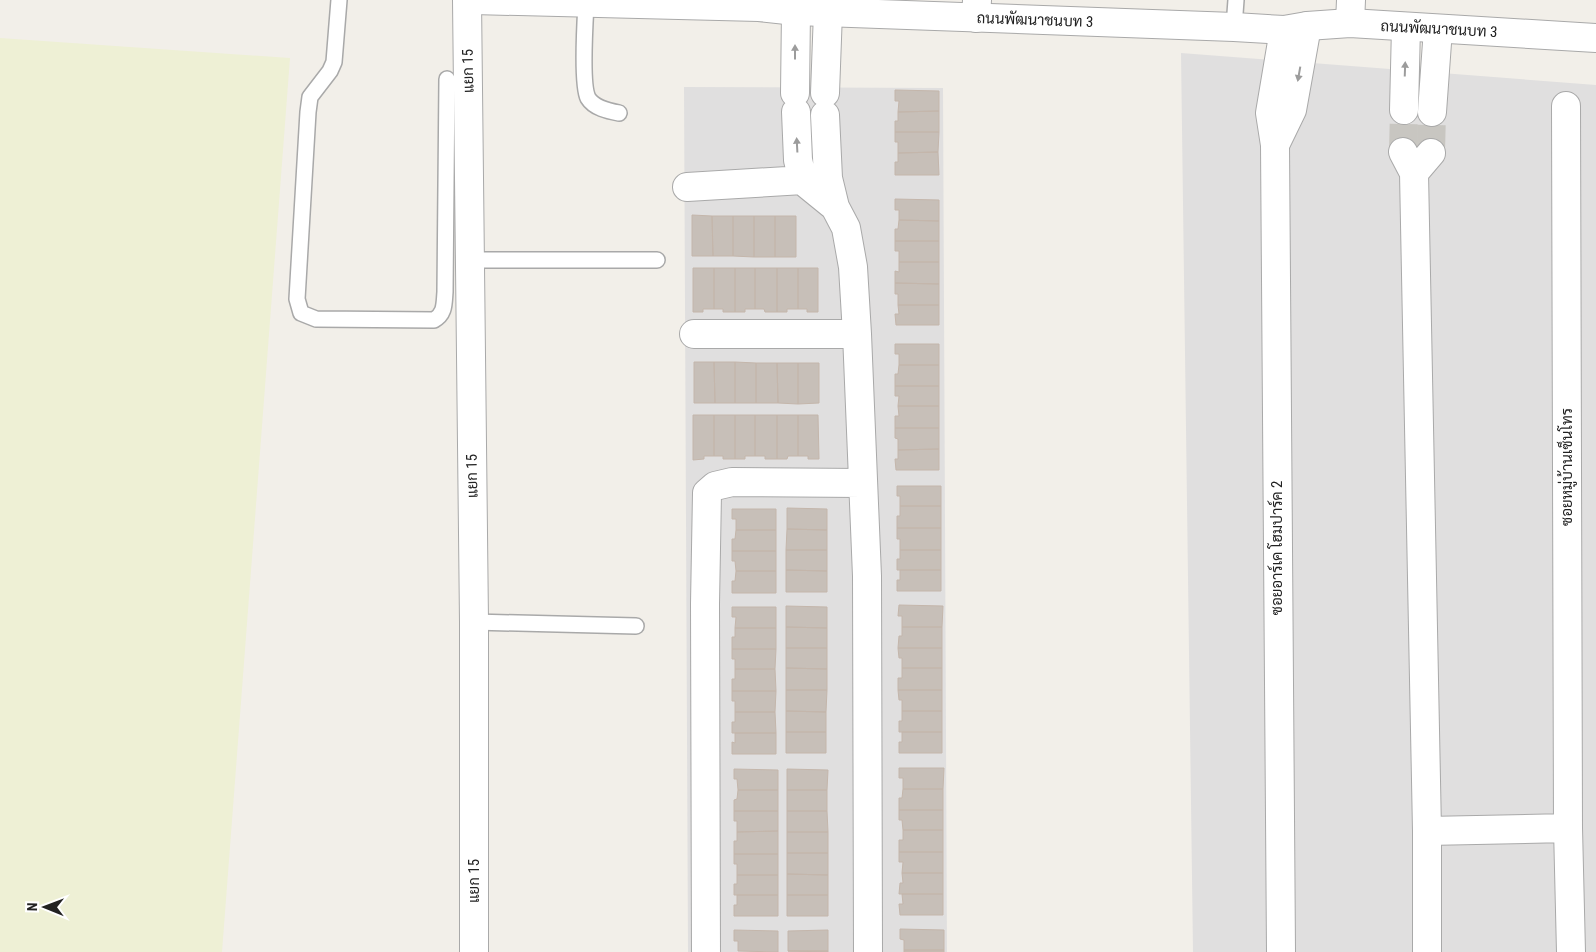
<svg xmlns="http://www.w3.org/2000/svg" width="1596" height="952" viewBox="0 0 1596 952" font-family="'Roboto Condensed',Sarabun,sans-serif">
	<rect width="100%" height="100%" fill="#f2efe9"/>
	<path fill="#e0dfdf" d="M1181,53L1596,85V952H1193Z
		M684,87L943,88L947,952H688Z"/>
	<path fill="#eef0d5" d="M0,38L290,58L222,952H0Z"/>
	<path fill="#c7bfb8" stroke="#c4b6ab" d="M895,90L939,91V111L898,112L899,101H895Z
		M939,111V132H895V121H898V112Z
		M895,132H939L938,152L898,153V142H895Z
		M938,152L939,175H895V162H898V153Z
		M895,199L939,200V221L899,220V210H895Z
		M692,215L712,216L713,256H692Z
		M712,216H733V256H713Z
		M733,216H754V257L733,256Z
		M754,216H775V257H754Z
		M775,216H796V257H775Z
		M899,220L939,221V241H895V229H898Z
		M895,241H939V262H899V251H895Z
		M899,262H939V284L895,283V271L899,272Z
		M693,268H714V309H703V312H693Z
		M714,268H735V312H723V309H714Z
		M735,268H755V309H745V312H735Z
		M755,268H777V312H765L764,309H755Z
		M777,268H798V309H787V312H777Z
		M798,268H818V312H807V309H798Z
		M895,283L939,284V305H898V294H895Z
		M898,305H939V325H896L895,314H899Z
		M895,344H939V365H899V354H895Z
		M694,362H714L715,403H694Z
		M714,362H735V403H715Z
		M735,362L756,363V403H735Z
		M756,363H777L778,403H756Z
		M777,363H798V404L778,403Z
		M798,363H819V403L798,404Z
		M899,365H939V386H895V374H898Z
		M895,386H939V406H898L899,396H895Z
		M898,406H939V428H895V416H899Z
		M693,415H714V456H704V459L693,460Z
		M714,415H735V459H723V456H714Z
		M735,415H755V456H745V459H735Z
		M755,415H777V459H765V456H755Z
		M777,415H798V456H788L787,459H777Z
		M798,415H818L819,459H808V456H798Z
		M895,428H939V449L898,450V439L895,438Z
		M939,449V470H896L895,459H898V450Z
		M897,486H941V506H900V496H897Z
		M900,506H941V528H897V516H900Z
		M787,508L827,509V530L787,529Z
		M732,509H776V530H736V519H732Z
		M897,528H941V550H900V539H897Z
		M787,529L827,530V550H786Z
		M736,530H776V551H732V539H735Z
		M786,550H827V571L786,570Z
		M900,550H941V570H897V559H900Z
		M732,551H776V571H736L735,561H732Z
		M786,570L827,571V592H786Z
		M900,570H941V591H897V580H900Z
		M736,571H776V593H732V581H735Z
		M899,605L943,606L942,627H902V616H898Z
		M786,606L827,607V628L786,627Z
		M732,607H776V628H735L736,617H732Z
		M786,627L827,628V648H786Z
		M902,627H942V648H898L899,636H902Z
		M735,628H776V649H732V637H735Z
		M786,648H827V669L786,668Z
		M898,648H942V668H902V658H899Z
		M732,649H776L775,669H735V659H732Z
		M786,668L827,669V690H786Z
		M902,668H942V690H898V678H902Z
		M735,669H775L776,691H732V679H735Z
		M786,690H827L826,712L786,711Z
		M898,690H942V711H902V700H899Z
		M732,691H776L775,712H735V701H732Z
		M786,711L826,712V732H786Z
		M902,711H942V732H899V721H902Z
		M735,712H775L776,733H732V722H735Z
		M786,732H826V753H786Z
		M902,732H942V753H899V742H902Z
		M735,733H776V754H732V742L735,743Z
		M899,768H944L943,789H903V778H899Z
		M734,769L778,770V790H738L737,779H734Z
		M787,769L828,770L827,790H787Z
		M903,789H943V810H899V798H902Z
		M738,790H778V811H734V800L737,799Z
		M787,790H827V811H787Z
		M899,810H943V830H903L902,820H899Z
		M734,811H778V831L737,832V821H734Z
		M787,811H827L828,832H787Z
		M903,830H943V852H899V840H903Z
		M778,831V854H734V841H737V832Z
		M787,832H828V853H787Z
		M899,852H943V873H902L903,862H899Z
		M787,853H828V875L787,874Z
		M734,854H778V875H737V864H734Z
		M902,873H943V894H899L900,883H903Z
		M787,874L828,875V895H787Z
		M737,875H778V895H734V884H737Z
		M902,894H943V915H900L899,904H903Z
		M737,895H778V916H734V905H737Z
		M787,895H828V916H787Z
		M900,929L944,930V950H904V940L900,939Z
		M734,930L778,931V952L738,951V941H734Z
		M828,930V951H788V931Z
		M904,950H944V952H904Z
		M788,951H828V952Z"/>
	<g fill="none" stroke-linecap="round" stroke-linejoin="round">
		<path stroke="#c8c6c1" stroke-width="28" stroke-dasharray="28 14" stroke-linecap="butt" d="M1403,152L1404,110
			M1431,153L1432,112"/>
		<defs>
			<path id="service" d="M339,0L334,62L330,71L310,97L308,112L297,299L301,313L316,319L434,320C445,314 444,304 445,292L447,79
				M586,4C585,22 581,84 588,98C594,108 608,111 619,113
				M1234,27L1236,0
				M470,260H657
				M474,622L636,626"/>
			<path id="minor" d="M467,0L474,622V952
				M976,18L977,0
				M1350,23L1351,0
				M795,93L796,11
				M825,93L828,12
				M1566,106L1568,828L1571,952
				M1404,110L1406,27
				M796,112L798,160L803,181L835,207L828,178L825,115
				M1432,112L1438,29
				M1275,145L1292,110L1307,26
				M1403,152L1414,173L1431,153
				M1414,173L1427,831V952
				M687,187L820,179
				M835,207L846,228L853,267L857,334L867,576L868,952
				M694,334H857
				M1427,831L1568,828
				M706,952L705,604L707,493L715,486L732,482L862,483
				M1281,952L1275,145L1270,113L1284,30"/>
			<path id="tertiary" d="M473,0L759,7L796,11L1234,27L1284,30L1307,26L1350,23L1596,38"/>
		</defs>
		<use href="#service" stroke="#a9a9a9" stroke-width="18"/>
		<use href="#minor" stroke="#a9a9a9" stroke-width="30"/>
		<use href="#tertiary" stroke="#a9a9a9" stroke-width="30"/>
		<use href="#service" stroke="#fff" stroke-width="15"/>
		<use href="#minor" stroke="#fff" stroke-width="28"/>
		<use href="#tertiary" stroke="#fff" stroke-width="28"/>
	</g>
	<defs><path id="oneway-solid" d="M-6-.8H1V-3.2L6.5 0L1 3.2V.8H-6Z" transform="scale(1.25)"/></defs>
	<g fill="#9c9c9c">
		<use href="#oneway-solid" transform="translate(795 52) rotate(-90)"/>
		<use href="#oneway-solid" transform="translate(1405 69) rotate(-88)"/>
		<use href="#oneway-solid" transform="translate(1299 74) rotate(100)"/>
		<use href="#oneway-solid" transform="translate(797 145) rotate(-93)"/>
	</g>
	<g text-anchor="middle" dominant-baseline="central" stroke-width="4" stroke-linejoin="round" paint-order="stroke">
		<g font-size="15" fill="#222" stroke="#fff">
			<text transform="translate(1035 20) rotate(2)">ถนนพัฒนาชนบท 3</text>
			<text transform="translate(1439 29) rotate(3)">ถนนพัฒนาชนบท 3</text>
			<text transform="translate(468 71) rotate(-91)">แยก 15</text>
			<text transform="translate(1567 467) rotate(-90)">ซอยหมู่บ้านเซ็นโทร</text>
			<text transform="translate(472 476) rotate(-91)">แยก 15</text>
			<text transform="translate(1277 548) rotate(-90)">ซอยอาร์เค โฮมปาร์ค 2</text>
			<text transform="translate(474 881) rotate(-90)">แยก 15</text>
		</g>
	</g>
	<g transform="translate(45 907) rotate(271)" stroke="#ffffff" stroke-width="4" paint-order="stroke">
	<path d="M0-4L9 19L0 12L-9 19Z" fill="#222222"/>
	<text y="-8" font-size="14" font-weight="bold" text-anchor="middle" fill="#222222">N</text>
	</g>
</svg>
